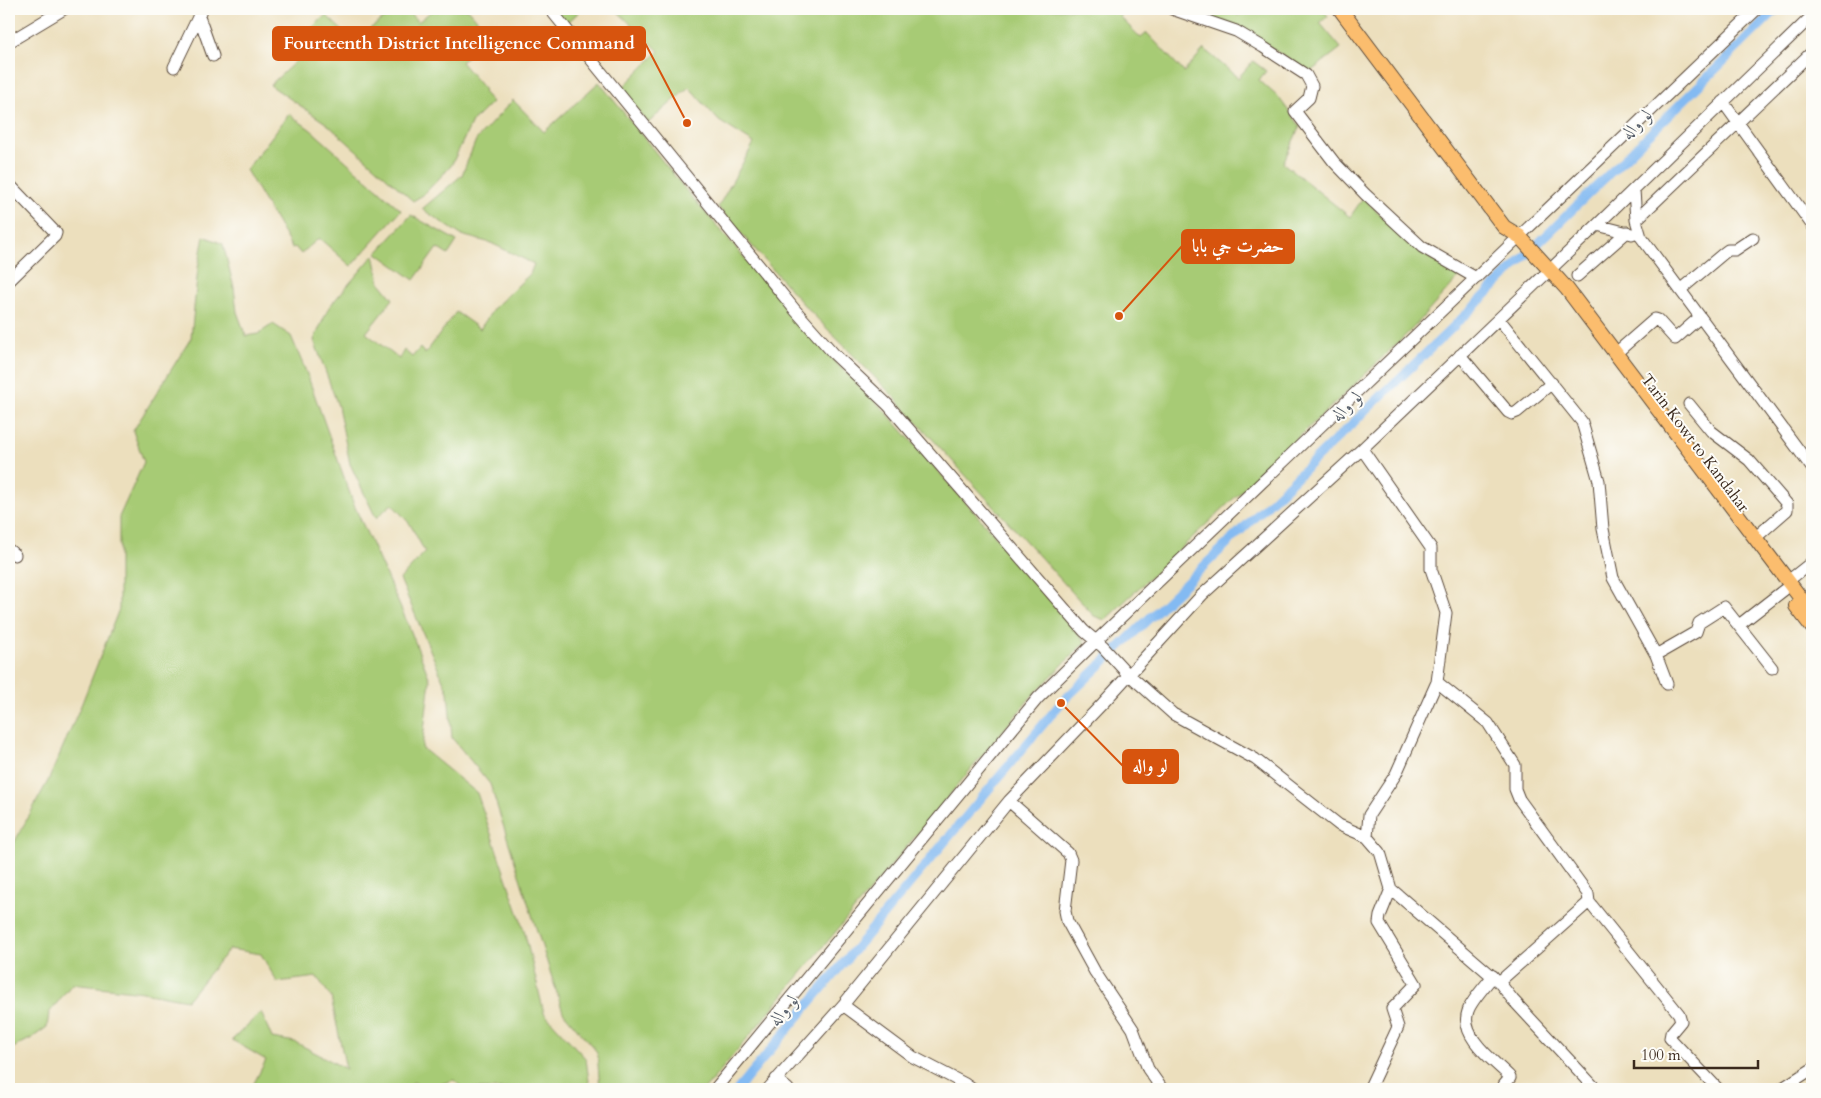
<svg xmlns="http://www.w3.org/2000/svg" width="1821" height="1098" viewBox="0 0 1821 1098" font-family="Cardo,Amiri,serif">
	<rect width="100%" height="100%" fill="#fdfcf7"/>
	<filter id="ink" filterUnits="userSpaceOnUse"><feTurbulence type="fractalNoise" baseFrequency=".02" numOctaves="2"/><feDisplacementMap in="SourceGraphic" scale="10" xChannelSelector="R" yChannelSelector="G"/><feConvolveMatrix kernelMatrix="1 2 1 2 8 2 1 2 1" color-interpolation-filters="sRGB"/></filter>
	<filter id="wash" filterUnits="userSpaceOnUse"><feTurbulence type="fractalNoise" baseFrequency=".0096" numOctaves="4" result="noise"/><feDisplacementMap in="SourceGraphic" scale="20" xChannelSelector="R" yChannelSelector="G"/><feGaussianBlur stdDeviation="1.12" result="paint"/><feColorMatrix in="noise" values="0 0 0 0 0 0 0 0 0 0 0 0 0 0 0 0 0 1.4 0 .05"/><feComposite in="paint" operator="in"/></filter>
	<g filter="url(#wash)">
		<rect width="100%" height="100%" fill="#ecdfbd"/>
		<path fill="#a7cb74" stroke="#717a49" d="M397,9H406L418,22L434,9H468L491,35L461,62L485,90L483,92L492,102L472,122L451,166L423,195L413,201L327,124L270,85L306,52L297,42L326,15L353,41Z
			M552,9H582L565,25Z
			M615,9H1121L1120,17L1141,38L1147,33L1184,72L1204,49L1238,78L1253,61L1266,71L1259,80L1279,98L1300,126L1283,163L1350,217L1363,198L1420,252L1460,276L1414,327L1358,381L1105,620L1094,616L894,397L804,305L718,207L754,143L719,121L689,87L648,123L620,90L659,51Z
			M1180,9H1232L1238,16L1248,9H1322L1328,16L1320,23L1341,48L1310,72L1265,44Z
			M599,82L685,189L832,359L884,410L1005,547L1085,642L1031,697L705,1089H600L597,1052L563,1012L490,784L452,738L448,692L400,579L425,552L410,524L392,504L376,518L350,464L338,406L314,340L329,307L374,255L380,283L393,299L366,333L399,359L404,350L412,357L420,348L425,354L456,312L480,329L494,308L530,274L534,264L491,243L461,235L422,209L462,175L476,140L513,100L544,132Z
			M289,114L311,130L401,210L351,266L319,238L301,254L295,247L292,248L246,170Z
			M411,215L457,241L448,255L437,248L414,280L377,253Z
			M204,236L223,244L234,288L237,312L246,336L258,334L273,324L291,336L307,374L354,505L408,624L430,680L422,748L477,793L524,930L544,1013L586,1059L590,1089H463L454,1080L429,1088L413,1082L408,1089H251L266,1060L232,1040L261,1012L272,1038L295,1042L346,1069L331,997L317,977L277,982L261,954L229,949L187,1000L143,992L72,984L49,1013L47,1027L32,1038L9,1050V852L49,779L82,703L119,609V517L144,462L133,431L191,338L198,268Z"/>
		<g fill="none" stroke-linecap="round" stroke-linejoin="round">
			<path stroke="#83baf2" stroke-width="9" d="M738,1089L1061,703L1450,330L1777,9"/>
		</g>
	</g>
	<g filter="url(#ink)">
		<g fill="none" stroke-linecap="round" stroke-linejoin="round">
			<defs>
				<path id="minor" d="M550,9L795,310L834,354L888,405L1084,631L1103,647L1125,671L1173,714L1255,759L1339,825L1367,837L1380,852L1391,889L1499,982L1513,1000L1596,1089
					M1172,9L1236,31L1263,47L1306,75L1312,86L1309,98L1295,111L1334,162L1365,194L1422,247L1476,278
					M198,14L213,56
					M9,42L64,9
					M174,67L202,9
					M1723,102L1812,225
					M9,184L56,233L55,236L9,281
					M1634,190L1636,220L1641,237L1812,468
					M1636,220L1812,52
					M1597,225L1632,234
					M1577,276L1627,232
					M1680,290L1724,253L1728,250H1735L1753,238
					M1499,319L1582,422L1599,481L1603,529L1613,578L1656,655L1667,684
					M1616,353L1655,319L1658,320L1675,339L1700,317
					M1460,355L1508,412L1512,414L1517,412L1552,383
					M1689,404L1711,431L1749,460L1787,504V510L1755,538
					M1362,449L1431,548V569L1446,613L1437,682L1396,774L1369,815L1367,837
					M9,550L15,555
					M1788,581L1812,562
					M1739,625L1784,590
					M1656,655L1696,632L1699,623L1724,607L1772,668
					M1437,682L1488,723L1515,765V789L1519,799L1588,894L1589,902L1679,1014L1681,1021L1671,1033L1670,1038L1718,1089
					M1009,801L1068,853L1071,860L1065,911L1067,921L1095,972L1133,1029L1148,1069L1162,1089
					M1493,976C1486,985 1471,1001 1468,1011C1459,1036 1493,1060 1509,1076L1510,1078L1504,1085L1503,1089
					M1499,982L1589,902
					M843,1005L913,1057L965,1084L972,1089
					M776,1079L788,1089
					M715,1089L1038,698L1096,641L1757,9
					M768,1089L843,1005L1009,801L1103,703L1202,595L1362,449L1597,225L1812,16
					M1369,1089L1398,1027L1392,1009L1416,984L1379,923L1380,916L1391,889
					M1781,1089L1812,1069"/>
				<path id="major" d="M1340,9L1504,227L1519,236L1567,289L1812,613
					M1796,606L1812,627"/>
			</defs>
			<use href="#minor" stroke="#564536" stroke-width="13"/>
			<use href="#major" stroke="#564536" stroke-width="16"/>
			<use href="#minor" stroke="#fff" stroke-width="11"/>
			<use href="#major" stroke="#fbbd6e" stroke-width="14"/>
		</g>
	</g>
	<g text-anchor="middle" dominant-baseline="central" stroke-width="4" stroke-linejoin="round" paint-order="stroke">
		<g font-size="16" fill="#3b2a1e" stroke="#fdfcf7">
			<text transform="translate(1695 443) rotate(53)">Tarin Kowt to Kandahar</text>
		</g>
		<g font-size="18" font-style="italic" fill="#545c68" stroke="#fdfcf7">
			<text transform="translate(1637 124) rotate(-45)">لو واله</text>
			<text transform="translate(1347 406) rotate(-44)">لو واله</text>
			<text transform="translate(784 1010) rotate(-50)">لو واله</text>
		</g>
	</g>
	<path fill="none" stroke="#d7540e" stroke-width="2" d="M687 123L645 43M1119 316L1182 246M1061 703L1123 766"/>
	<g fill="#d7540e" stroke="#fdfcf7" stroke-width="2">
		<circle cx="687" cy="123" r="5"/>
		<circle cx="1119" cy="316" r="5"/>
		<circle cx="1061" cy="703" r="5"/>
	</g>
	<g fill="#d7540e" stroke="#d7540e" stroke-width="2">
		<rect x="273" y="27" width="372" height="33" rx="5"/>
		<rect x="1182" y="230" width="112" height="33" rx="5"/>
		<rect x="1123" y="750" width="55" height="33" rx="5"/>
	</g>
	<g font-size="18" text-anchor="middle" font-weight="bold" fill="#fff">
		<text x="459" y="49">Fourteenth District Intelligence Command</text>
		<text x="1238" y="252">حضرت جي بابا</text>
		<text x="1150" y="772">لو واله</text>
	</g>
	<rect width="1821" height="1098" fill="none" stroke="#fdfcf7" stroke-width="30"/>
	<path d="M1634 1060v8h124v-8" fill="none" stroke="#3b2a1e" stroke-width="2.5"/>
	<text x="1641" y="1060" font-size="15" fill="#3b2a1e" stroke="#fdfcf7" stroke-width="4" paint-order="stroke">100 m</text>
</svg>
